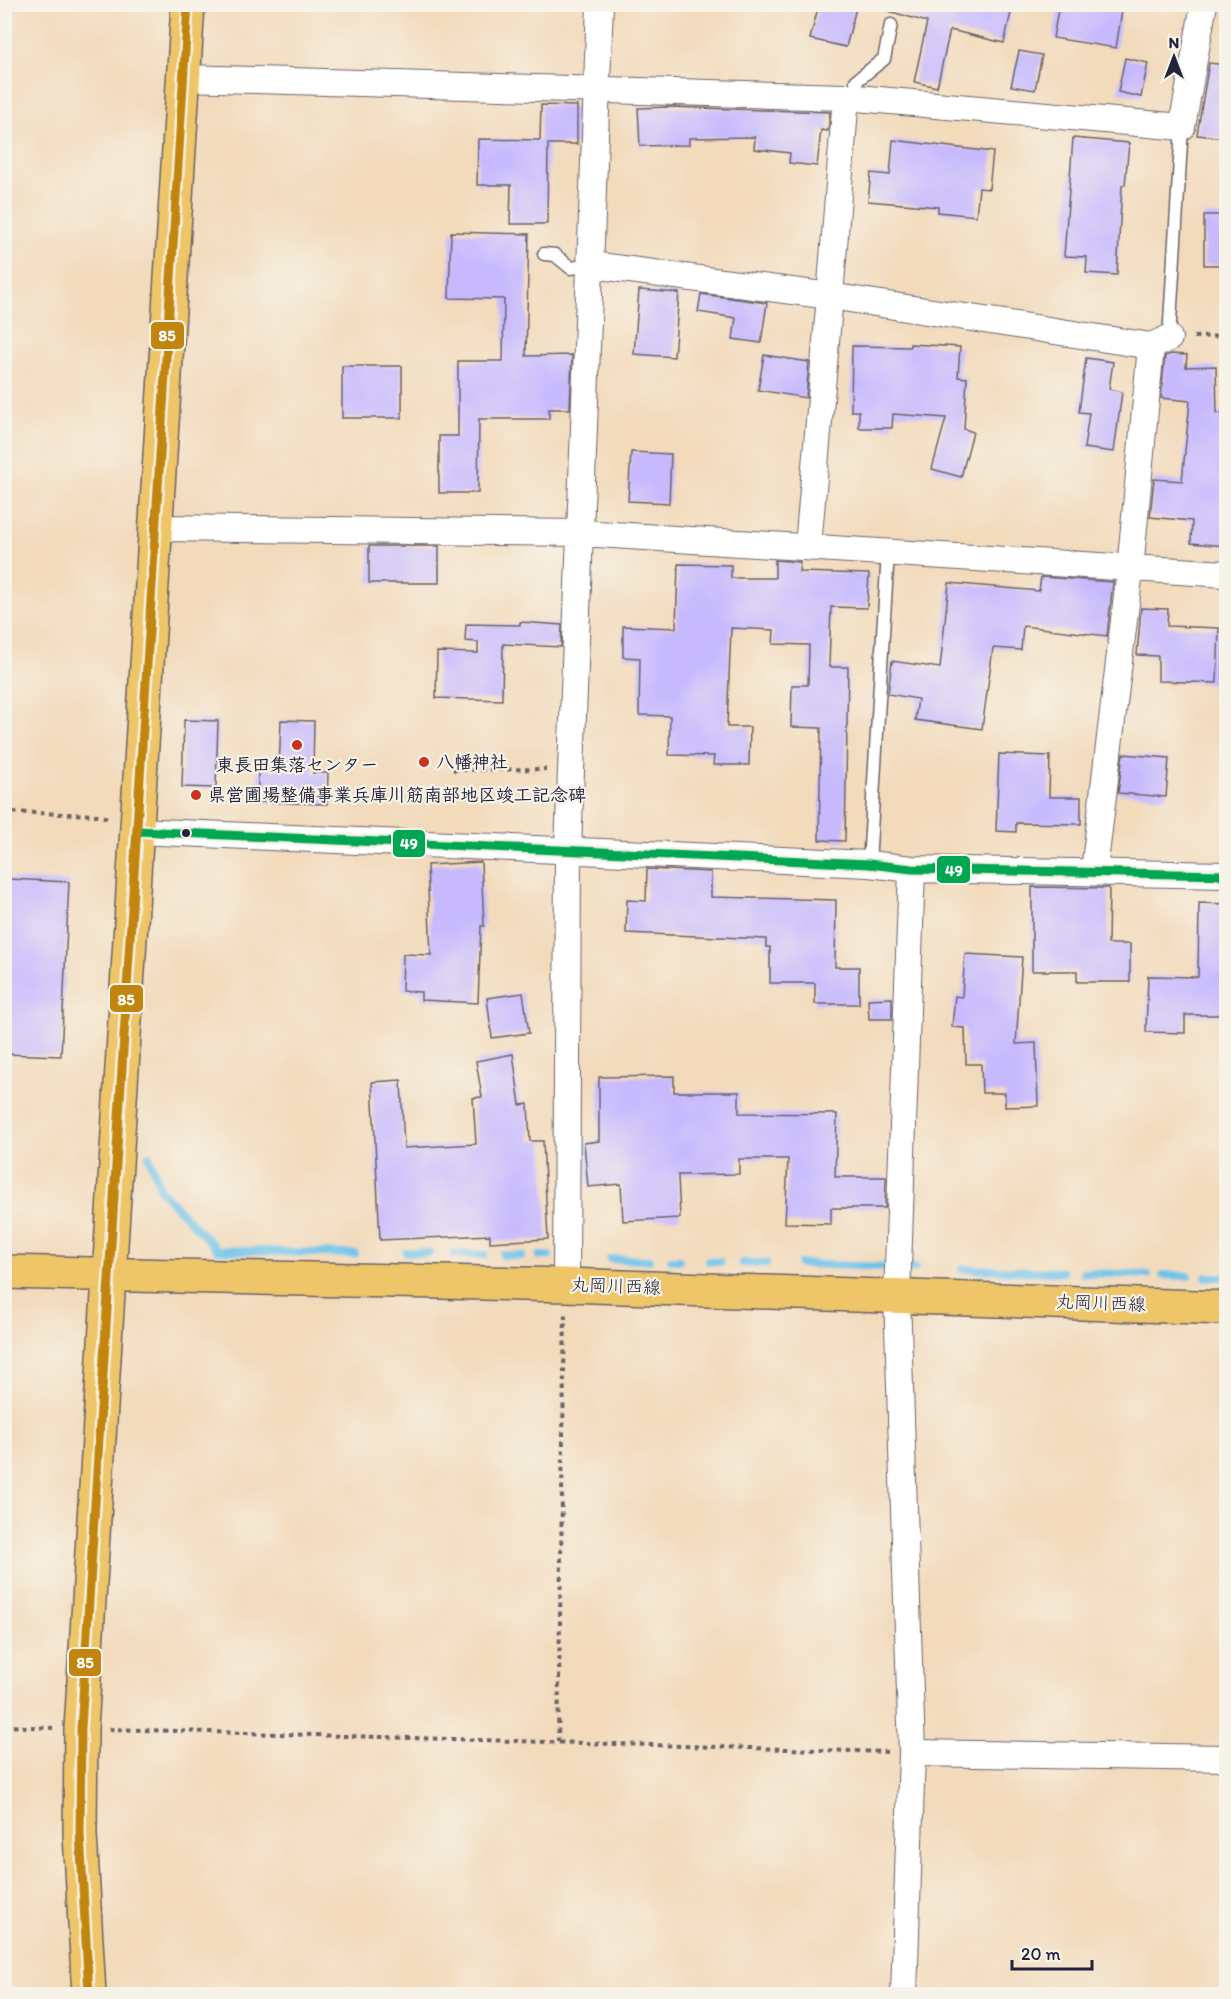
<svg xmlns="http://www.w3.org/2000/svg" width="1231" height="1999" viewBox="0 0 1231 1999" font-family="Itim,'Klee One',sans-serif">
	<rect width="100%" height="100%" fill="#f7f3e8"/>
	<filter id="ink" filterUnits="userSpaceOnUse"><feTurbulence type="fractalNoise" baseFrequency=".0167" numOctaves="2"/><feDisplacementMap in="SourceGraphic" scale="12" xChannelSelector="R" yChannelSelector="G"/><feConvolveMatrix kernelMatrix="1 2 1 2 8 2 1 2 1" color-interpolation-filters="sRGB"/></filter>
	<filter id="wash" filterUnits="userSpaceOnUse"><feTurbulence type="fractalNoise" baseFrequency=".008" numOctaves="4" result="noise"/><feDisplacementMap in="SourceGraphic" scale="24" xChannelSelector="R" yChannelSelector="G"/><feGaussianBlur stdDeviation="1.35" result="paint"/><feColorMatrix in="noise" values="0 0 0 0 0 0 0 0 0 0 0 0 0 0 0 0 0 1.4 0 .05"/><feComposite in="paint" operator="in"/></filter>
	<g filter="url(#wash)">
		<rect width="100%" height="100%" fill="#f2dabb"/>
		<g fill="none" stroke-linecap="round" stroke-linejoin="round">
			<path stroke="#6dc2ea" stroke-width="8" d="M149,1156L161,1191L218,1250L355,1254
				M406,1252L429,1253
				M454,1254L484,1255
				M503,1255L522,1256
				M539,1256H549
				M610,1259L649,1260
				M671,1260H679
				M709,1261L720,1262
				M742,1263H766
				M800,1264L915,1268
				M962,1269L1062,1272
				M1083,1273L1148,1275
				M1163,1275L1188,1276
				M1206,1277H1226"/>
		</g>
		<g id="blocks">
			<path fill="#c6b9fe" d="M819,4H857L846,47L810,39Z
				M889,4H1013L1004,43L950,30L937,87L914,82L927,22L888,11Z
				M1059,4H1123L1116,48L1053,38Z
				M1019,51L1042,55L1035,90L1011,86Z
				M1125,58L1148,63L1141,97L1118,92Z
				M1209,63L1227,65V138L1197,135Z
				M541,105L577,106V144H548L547,224H510L511,185H477L478,139L540,140Z
				M668,107L830,112L828,131L821,130L817,166L789,163L790,153L754,149L755,137L689,138V145L640,146L638,108Z
				M1073,138L1129,143L1125,185H1122L1117,275L1086,273L1087,257L1064,256Z
				M893,140L993,152L989,189L979,188L976,216L938,212V207L868,201L871,173L890,175Z
				M1204,215H1227V265H1204Z
				M451,232L529,234L526,356L572,355L570,409H549V419H479L478,493H439V436H458V361H503L504,299L449,298Z
				M639,290L679,293L674,357L634,354Z
				M701,294L767,303L761,343L733,339L736,318L698,312Z
				M910,344L960,347L958,377L967,378L964,429L973,432L961,477L932,469L946,418L893,414L892,428H859V411H851L852,346L910,347Z
				M1171,354L1187,355L1186,367L1216,366L1217,413L1227,414V546L1191,543L1192,521L1150,517L1154,479L1182,481L1190,401L1161,398L1165,356Z
				M764,355L809,362L806,398L758,390Z
				M1086,358L1113,362L1109,389L1122,392L1114,452L1084,448L1089,413L1079,412Z
				M342,366H402V418H342Z
				M631,452L671,454L669,503L628,501Z
				M369,546H439V583H369Z
				M775,560L800,562L799,572L869,574L867,608L831,607L829,667H848L845,841L819,840L821,728L791,727L792,685H808L809,645L773,644L774,630L731,628L727,727H750L749,765H713L714,756L669,755L670,716L639,715L640,658L623,657V626L676,628L678,564L731,565V578H775Z
				M1041,577L1113,582L1107,636L1023,626L1021,650L993,648L982,729L915,720L918,699L888,694L892,661L940,668L949,583L1039,591Z
				M1141,608L1168,609L1167,626L1219,628L1217,683L1158,681V656L1137,655Z
				M520,622L562,625L561,647L503,644L502,700L436,698L437,652L478,653V642L465,641L466,624L520,625Z
				M184,720L218,721L216,788L182,787Z
				M281,720L314,721L313,773H328L327,804L258,802V769H279Z
				M999,754L1050,756L1049,797H1081V824L1016,823V832L996,831Z
				M1123,754L1169,758L1166,797L1118,793Z
				M481,862L484,926H481L478,1003L421,1000V992L402,991L403,954L431,955L427,865Z
				M647,869L711,872V897L836,900L835,967H859V1004H815V983H770V947H766V939L626,933L627,900L646,901Z
				M9,879L69,882L61,1056L4,1054Z
				M1032,887L1109,888L1108,944H1130V982H1077V971H1032Z
				M1199,903L1227,904V1015H1185V1033L1146,1032L1148,976L1198,977Z
				M965,954L1022,957L1016,1044L1036,1043L1038,1106L1005,1107V1093H982L981,1064H966L965,1028L952,1027L955,996L962,997Z
				M523,993L529,1033L492,1038L487,998Z
				M892,998V1019H869L868,999Z
				M513,1054L520,1105L528,1104L530,1141H543L548,1239L490,1242V1235L380,1240L372,1082L401,1080L404,1148L476,1144L473,1098L482,1097L476,1061Z
				M674,1076V1092H739V1113L837,1114L835,1177H886L885,1208H831V1224L785,1223L788,1159H739V1174L678,1175L680,1218L623,1221L621,1184L588,1187L584,1143L599,1141V1077Z"/>
		</g>
	</g>
	<g filter="url(#ink)">
		<use href="#blocks" fill-opacity="0" stroke="#6b6268" stroke-width="1.5"/>
		<g fill="none" stroke-linecap="round" stroke-linejoin="round">
			<defs>
				<path id="service" d="M858,98L856,81L884,59L891,25
					M544,254L555,255L571,268L592,265
					M1169,338L1182,127
					M869,864L888,552"/>
				<path id="minor" d="M183,78L846,97L1182,127L1204,4
					M592,265L830,296L846,97
					M156,528L581,533L1226,574
					M808,546L830,296L1151,346
					M137,831L869,864L912,869L1226,875
					M1094,871L1130,570L1151,346L1169,338
					M566,1285L568,850L600,4
					M912,1753L1226,1758
					M904,1994L912,1753L897,1296L912,869"/>
				<path id="primary" d="M4,1272L566,1285L1226,1308
					M89,1994L80,1834L81,1729L188,4"/>
			</defs>
			<use href="#service" stroke="#6b6268" stroke-width="15"/>
			<use href="#minor" stroke="#6b6268" stroke-width="28"/>
			<use href="#primary" stroke="#6b6268" stroke-width="36"/>
			<path stroke="#6b6268" stroke-width="4" stroke-dasharray="4.5 4.5" stroke-linecap="butt" d="M1194,337L1226,336
				M453,770L546,769
				M4,812L97,815L108,818
				M4,1726L53,1728
				M109,1729L887,1752
				M558,1742L565,1313"/>
			<use href="#service" stroke="#fff" stroke-width="12"/>
			<use href="#minor" stroke="#fff" stroke-width="26"/>
			<use href="#primary" stroke="#eec569" stroke-width="33"/>
			<defs>
				<path id="bus-1" d="M137,831L869,864L912,869L1226,875"/>
				<path id="bus-2" d="M89,1994L80,1834L81,1729L188,4"/>
			</defs>
			<use href="#bus-1" stroke="#f7f3e8" stroke-width="14"/>
			<use href="#bus-2" stroke="#f7f3e8" stroke-width="14"/>
			<use href="#bus-1" stroke="#00a651" stroke-width="9"/>
			<use href="#bus-2" stroke="#c2850f" stroke-width="9"/>
		</g>
	</g>
	<g fill="#c8321e" stroke="#f7f3e8" stroke-width="2">
		<circle cx="297" cy="745" r="6"/>
		<circle cx="424" cy="762" r="6"/>
		<circle cx="196" cy="795" r="6"/>
	</g>
	<circle fill="#22223b" stroke="#f7f3e8" stroke-width="2" cx="186" cy="833" r="5"/>
	<g text-anchor="middle" dominant-baseline="central" stroke-width="4.5" stroke-linejoin="round" paint-order="stroke">
		<g font-size="18" font-weight="bold" fill="#22223b" stroke="#f7f3e8" text-anchor="start">
			<text x="436" y="762">八幡神社</text>
			<text x="297" y="765" text-anchor="middle">東長田集落センター</text>
			<text x="208" y="795">県営圃場整備事業兵庫川筋南部地区竣工記念碑</text>
		</g>
		<g font-size="18" fill="#22223b" stroke="#f7f3e8">
			<text transform="translate(616 1286) rotate(2)">丸岡川西線</text>
			<text transform="translate(1101 1303) rotate(2)">丸岡川西線</text>
		</g>
	</g>
	<g stroke="#f7f3e8" stroke-width="2">
		<rect x="150" y="321" width="35" height="29" rx="6" fill="#c2850f"/>
		<rect x="392" y="829" width="34" height="29" rx="6" fill="#00a651"/>
		<rect x="936" y="855" width="35" height="29" rx="6" fill="#00a651"/>
		<rect x="109" y="984" width="35" height="29" rx="6" fill="#c2850f"/>
		<rect x="68" y="1648" width="34" height="29" rx="6" fill="#c2850f"/>
	</g>
	<g font-size="16" text-anchor="middle" font-weight="bold" fill="#fff">
		<text x="167" y="341">85</text>
		<text x="409" y="849">49</text>
		<text x="954" y="876">49</text>
		<text x="126" y="1005">85</text>
		<text x="85" y="1668">85</text>
	</g>
	<rect width="1231" height="1999" fill="none" stroke="#f7f3e8" stroke-width="24"/>
	<g transform="translate(1174 57)" stroke="#f7f3e8" stroke-width="4.5" paint-order="stroke">
	<path d="M0-4.5L10 22L0 15L-10 22Z" fill="#22223b"/>
	<text y="-9" font-size="16" font-weight="bold" text-anchor="middle" fill="#22223b">N</text>
	</g>
	<path d="M1012 1960v9h80v-9" fill="none" stroke="#22223b" stroke-width="3"/>
	<text x="1021" y="1960" font-size="18" fill="#22223b" stroke="#f7f3e8" stroke-width="4.5" paint-order="stroke">20 m</text>
</svg>
